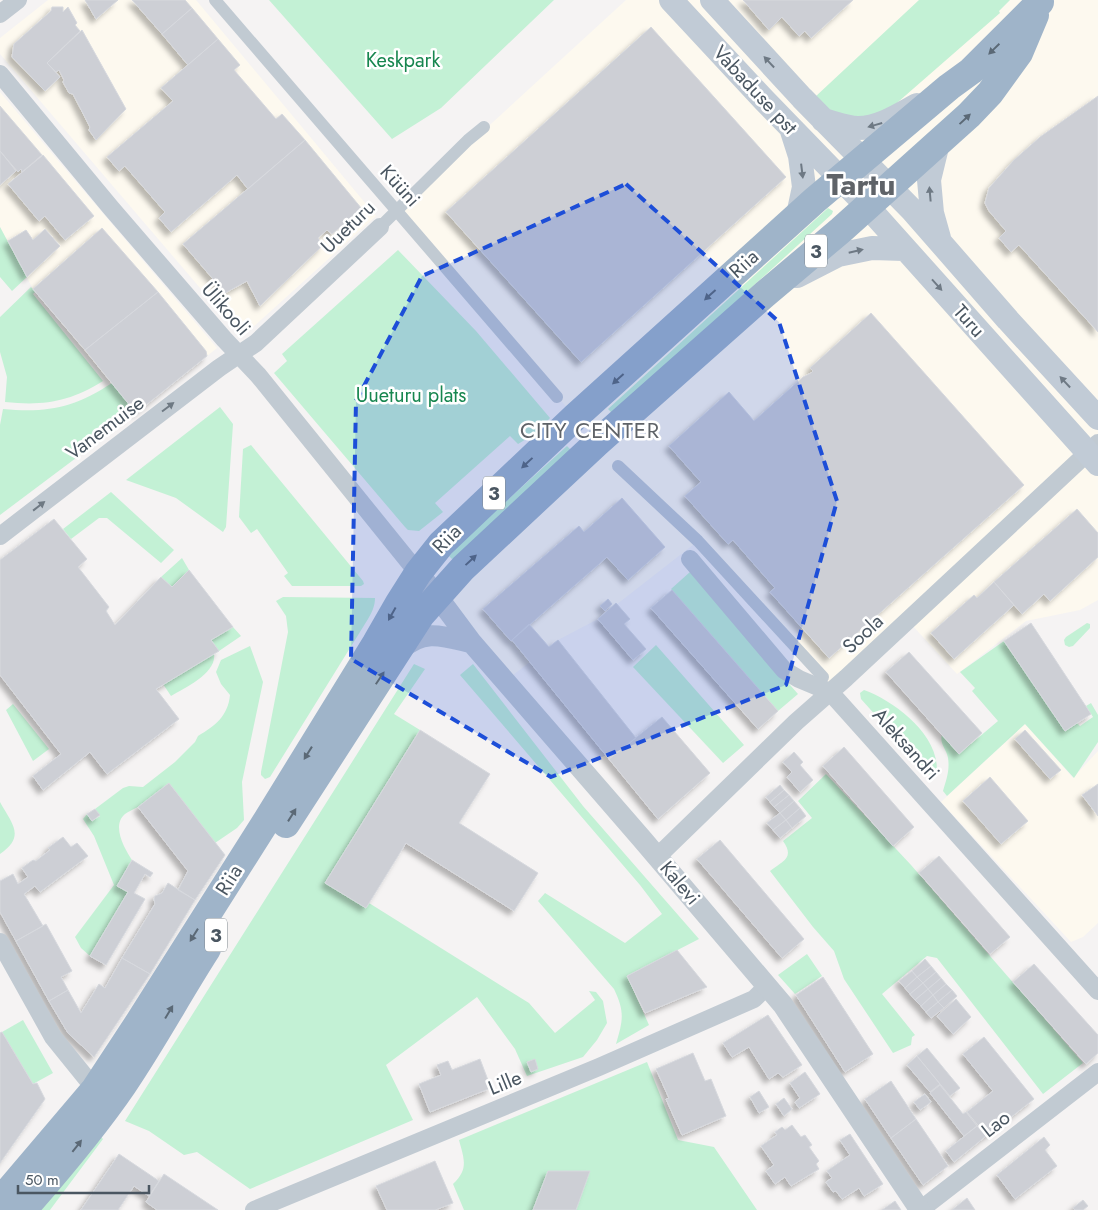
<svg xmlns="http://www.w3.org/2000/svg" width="1098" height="1210" viewBox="0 0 1098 1210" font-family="Jost,sans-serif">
	<defs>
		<filter id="shadow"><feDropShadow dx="-4.5" dy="4.5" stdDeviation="2.5" flood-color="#0004"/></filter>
	</defs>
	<rect width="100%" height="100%" fill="#f5f3f3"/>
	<path fill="#fdf9ef" d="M48,0H196L376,216L242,337L0,54V38Z
		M626,0H1098V600L1080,610L1026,621L957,674L911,624L835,691L698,541L598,619L558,640L508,679L437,596L599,442L575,417L397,210Z
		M0,92L217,348L136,413L33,289L0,227Z
		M1025,724L1073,778L1098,751V923L1083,937L1071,942L941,802Z"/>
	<path fill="#c3f1d5" d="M269,0H554L441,108L392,139Z
		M919,0H1010L999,11L1000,13L890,109L869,120L832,113L815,97Z
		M828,208L833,211L832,214L613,414L608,409Z
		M0,227L27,277L12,291L0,277Z
		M398,250L476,331L550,418L536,433L518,444L510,436L435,503L443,512L419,531L408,530L405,527L274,373L287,361L282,354Z
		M31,287L35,292L33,294L103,381C69,402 44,406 5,402L7,377L0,352V317Z
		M112,383L136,413L0,515V425L3,409C47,413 74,408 112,383Z
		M220,407L233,424L226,527L223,532L176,498L126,480Z
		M251,445L363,581L364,584L361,586H292L284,576L288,573L257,529L251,533L239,517L243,449Z
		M567,446L572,451L455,558L452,559L449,556L450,552Z
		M111,492L174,550L161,563L107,518H99L71,539L63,529Z
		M182,558L189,570L172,587L161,577Z
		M690,572L798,694L778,711L671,589Z
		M283,597L375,598C375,606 372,612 368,619L270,777L265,779L261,775V772L288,632L286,616L276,601Z
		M1087,623L1090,624V628L1073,646L1069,647L1065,645L1064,640L1066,637Z
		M233,627L241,636L219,651L211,640Z
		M1004,641L1065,731L1077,723L1080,726L1093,717L1086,706L1091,703L1098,715V742L1074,778L1025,724L947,796L943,791C946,780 950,771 948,758C947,750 939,743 942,735L959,754L998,721L972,691L975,688L960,672Z
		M656,645L744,745L723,763L633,667Z
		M250,646L263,682L242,782L244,820L237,828L215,843L169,783C159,791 149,800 138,807C134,809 129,811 125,814C111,826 125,849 132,860L117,886L128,892L90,956L81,948L75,937L114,885L94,836L83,819L87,814L92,821L100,816L95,809L123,788L129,786L143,787L175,762L195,742L198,736C215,726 228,716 230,695L221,684L216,672L221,660Z
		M214,654C217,673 185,688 171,696L163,684Z
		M414,664L425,669L394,714L420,730L325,883L369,903L529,1003L555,1033L595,1000L589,991L596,992L603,1001L607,1023L597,1040L583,1057L527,1076L515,1049L477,997L386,1065L413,1120L250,1189L197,1152L184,1155L149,1131L125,1121Z
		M473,664L583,806L699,939L627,976L649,1025L616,1044C623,1020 625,1012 614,989L538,901L545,893L625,943L662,914L640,885L460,675Z
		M864,690C895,701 944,738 936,777L933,779L931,777L861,699L860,693Z
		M13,704L49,749L33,761L6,710Z
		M826,774L911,865L1083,1063L1043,1094L937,958L927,956L882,994L915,1035L912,1037L911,1045L893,1053L844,979L834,951L813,927L770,871C783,861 795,858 783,841L812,818L798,801Z
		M0,802C12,824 26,836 0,854Z
		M807,954L822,976L795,994L778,975Z
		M23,1020L53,1073L33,1084L2,1032Z
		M647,1062L678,1140L714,1147L757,1210H464L453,1184C469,1169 464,1159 459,1140Z
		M99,1135L103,1139L50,1210H41Z"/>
	<path fill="#cdcfd5" stroke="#d7d9de" filter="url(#shadow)" d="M85,0H118L96,19Z
		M132,0H185L192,8L162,34Z
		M743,0H853L811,38L805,31L799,36L782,17L769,30Z
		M52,7H63V12L68,7L77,23L75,25L80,31L47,63L60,77L45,91L12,57L14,44L51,11Z
		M192,8L218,39L188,65L162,34Z
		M651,27L786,177L581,362L446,212Z
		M82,30L126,109L96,140L89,130L90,127L73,94L69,93L63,82L64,80L59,70L56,72L47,63Z
		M218,39L240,65L234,70L276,119L282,114L305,140L248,189L237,175L171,232L159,218L165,212L125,166L119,171L107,157L173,101L161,88Z
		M1098,96V332L1019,245L1011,252L999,238L1006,231L989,211L985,203L989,188L1014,160L1040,137Z
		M0,106L42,155L22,172L21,169L18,172L0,151Z
		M305,140L362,209L332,234L327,230L318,238L323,245L260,306L247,281L225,293L183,244Z
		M0,151L16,171L0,185Z
		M43,155L94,216L65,240L45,216L39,221L8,184Z
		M102,228L158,292L85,350L33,289Z
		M45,229L60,246L27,277L8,241L26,230L33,240Z
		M158,292L206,351L207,356L136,413L85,350Z
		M871,313L1024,485L829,658L770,592L775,588L733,540L728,544L685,496L701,482L669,446L729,392L754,421L803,377L811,373L813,371L810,368Z
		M622,498L665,547L628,580L607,557L511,641L483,609L579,526L584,532Z
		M1077,509L1098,533V557L1050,601L1044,594L1022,614L994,582Z
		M54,519L87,559L78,567L109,607L106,611L115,625L161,577L172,587L189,570L233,627L211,640L219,651L156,689L179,719L107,774L90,752L43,790L33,776L61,754L0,675V560Z
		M994,582L1014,605L954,659L931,633L974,595L977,598Z
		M672,590L778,711L758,729L651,608Z
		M608,599L612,604L605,611L600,606Z
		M616,603L630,619L624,624L646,649L633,660L598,619Z
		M1031,623L1091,714L1065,731L1004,641Z
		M529,624L549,647L558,640L636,738L609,759L512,640Z
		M909,652L982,733L959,754L886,672Z
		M662,717L710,773L658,819L609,759Z
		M420,730L490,774L459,823L538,873L514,911L406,843L366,908L325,883Z
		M1025,730L1061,770L1050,779L1015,739Z
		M844,747L914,827L893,846L823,766Z
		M794,752L803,762L800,765L813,780L800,792L787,777L792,772L783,762Z
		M990,777L1028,821L1001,844L963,801Z
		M169,783L225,855L195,900L178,890L188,871L138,807Z
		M1098,784V816L1082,795Z
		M780,785L784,790L770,802L766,797Z
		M784,790L789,795L774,807L770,802Z
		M789,795L794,801L780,813L774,807Z
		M794,801L800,808L786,820L780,813Z
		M800,808L806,816L792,828L786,820Z
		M95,809L100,815L92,821L87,814Z
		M780,813L786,820L773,830L767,823Z
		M786,820L792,828L780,838L773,830Z
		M63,837L71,847L77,843L88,856L40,892L35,886L24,894L43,926L16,941L0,912V881L13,874L18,884L28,877L22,868L33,860L36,861L50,850L48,848Z
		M720,840L804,939L782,958L697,859Z
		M939,856L1010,937L990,954L919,873Z
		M132,860L153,873L150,877L145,874L134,893L145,899L106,965L90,956L128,892L117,886Z
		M168,883L195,900L150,974L122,958L155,904L154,899L155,896L162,893Z
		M46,924L72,971L61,977L68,990L49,1001L16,941Z
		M677,950L707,987L645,1013L627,976Z
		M122,958L150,974L94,1057L68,1033L49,1001L68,990L81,1013L99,984L105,988Z
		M925,959L931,966L917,977L912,971Z
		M1034,964L1098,1035V1053L1086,1064L1013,982Z
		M931,966L936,972L923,983L917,977Z
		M912,971L917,977L905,988L899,981Z
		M936,972L941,978L928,989L923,983Z
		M823,977L873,1054L845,1072L796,995Z
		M917,977L923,983L910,994L905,988Z
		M941,978L946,984L933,995L928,989Z
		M923,983L928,989L915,1000L910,994Z
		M946,984L952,990L938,1002L933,995Z
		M928,989L933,995L921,1006L915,1000Z
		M952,990L957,996L944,1008L938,1002Z
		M933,995L938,1002L926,1012L921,1006Z
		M956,999L971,1017L953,1034L937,1016Z
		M938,1002L944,1008L931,1018L926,1012Z
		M768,1015L802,1065L783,1077L778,1073L769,1079L749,1047L732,1057L723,1043Z
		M2,1032L33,1084L37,1083L45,1099L0,1163V1033Z
		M984,1037L1034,1099L987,1136L967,1112L993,1091L963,1054Z
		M927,1048L960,1088L950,1096L917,1056Z
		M693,1053L705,1081L711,1079L726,1116L682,1135L666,1099L669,1098L656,1069Z
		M917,1056L940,1084L930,1092L907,1065Z
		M480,1059L491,1088L430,1112L419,1084L441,1075L437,1065L448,1061L452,1070Z
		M535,1059L538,1069L531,1072L527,1062Z
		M805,1072L820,1094L799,1108L795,1102L800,1098L790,1083Z
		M891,1081L916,1119L891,1138L865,1099Z
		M940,1085L963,1114L966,1112L977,1126L964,1136L930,1093Z
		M759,1091L769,1107L759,1113L750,1097Z
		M925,1094L931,1102L920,1110L914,1102Z
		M784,1098L792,1109L784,1116L776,1104Z
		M916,1119L948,1166L923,1185L891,1138Z
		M792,1125L801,1137L805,1135L812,1145L809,1147L819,1161L816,1164L819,1169L791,1186L785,1177L775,1184L766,1171L774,1165L761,1146L777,1135L775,1132L782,1127L785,1130Z
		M977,1126L986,1136L954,1162L946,1151Z
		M850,1134L883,1184L864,1196L859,1188L842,1199L836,1191L833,1192L826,1182L832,1178L827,1171L850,1155L840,1140Z
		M1044,1137L1050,1145L1045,1150L1057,1166L1015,1199L997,1175Z
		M119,1154L159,1181L149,1196L134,1186L118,1210H81Z
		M435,1161L453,1203L435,1210H387L376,1186Z
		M548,1171H590L576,1210H533Z
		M164,1174L218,1210H157L146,1202Z
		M967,1198L975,1210H952Z
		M1083,1200L1088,1206L1083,1210H1075L1073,1208Z
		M895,1201L901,1210H882Z"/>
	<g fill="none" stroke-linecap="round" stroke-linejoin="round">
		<path stroke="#c1cad2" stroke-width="12" d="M215,0L557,397
			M380,227L468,140L484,127
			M618,466L698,541L823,677"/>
		<path stroke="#c1cad2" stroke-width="18" d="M0,14L18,0
			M0,74L111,208L224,339L258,375L418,573
			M0,536L219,368L256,343L380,227
			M690,559L784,670L799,679L830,692L1098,991
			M657,857L796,722L846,678L1098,443
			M0,942L53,1037L95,1089
			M254,1210L599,1067L754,999L767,986
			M920,1210L1098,1072"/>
		<path stroke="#c1cad2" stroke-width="21" d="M418,573L437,596L472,643L642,839L783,1005L920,1210
			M400,650C424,628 443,636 472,643"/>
		<path stroke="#c1cbd6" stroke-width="24" d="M671,0L764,100L867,206L1098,464
			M712,0L802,98L912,210L1008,320L1098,418
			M823,120C835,123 847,128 858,128C879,128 899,115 917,105
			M792,131L800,156L804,187L798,215
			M938,143L929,180L932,213L939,238
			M797,276L838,255L872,248L904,249"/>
		<path stroke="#9fb4c9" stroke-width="28" d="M286,824L421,615L463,568L598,442L765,294L841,230L969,115L990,93L1019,53L1035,15
			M0,1201L95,1089L139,1022L267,820L376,643L399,603L418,573L441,544L575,417L815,200L949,87L971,71L1040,2
			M23,1210C58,1170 93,1129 123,1085C153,1041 178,994 207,949"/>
	</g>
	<defs><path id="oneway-solid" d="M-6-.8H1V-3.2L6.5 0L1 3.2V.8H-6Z" transform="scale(1.25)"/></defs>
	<g fill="#5b6976">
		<use href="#oneway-solid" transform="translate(994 49) rotate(136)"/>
		<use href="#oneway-solid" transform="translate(965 119) rotate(-43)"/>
		<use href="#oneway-solid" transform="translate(710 295) rotate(138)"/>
		<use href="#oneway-solid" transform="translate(618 379) rotate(138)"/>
		<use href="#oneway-solid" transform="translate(527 463) rotate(137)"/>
		<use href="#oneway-solid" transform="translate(471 560) rotate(-43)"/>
		<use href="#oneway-solid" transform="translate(392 614) rotate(119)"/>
		<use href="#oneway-solid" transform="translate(380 678) rotate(-56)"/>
		<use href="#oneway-solid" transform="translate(308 753) rotate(122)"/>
		<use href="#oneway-solid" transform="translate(292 815) rotate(-58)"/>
		<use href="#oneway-solid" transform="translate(194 935) rotate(122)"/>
		<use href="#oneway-solid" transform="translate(169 1012) rotate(-59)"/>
		<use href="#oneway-solid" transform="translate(77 1146) rotate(-52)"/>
	</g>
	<g fill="#6e7984">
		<use href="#oneway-solid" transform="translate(769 62) rotate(-133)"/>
		<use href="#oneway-solid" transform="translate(875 125) rotate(164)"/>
		<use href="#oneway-solid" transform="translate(802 171) rotate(83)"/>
		<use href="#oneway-solid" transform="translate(930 194) rotate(-95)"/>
		<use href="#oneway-solid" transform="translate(856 251) rotate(-13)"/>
		<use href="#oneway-solid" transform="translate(937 285) rotate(48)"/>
		<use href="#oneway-solid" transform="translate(1065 382) rotate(-133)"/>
	</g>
	<g fill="#6e7983">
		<use href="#oneway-solid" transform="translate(168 407) rotate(-37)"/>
		<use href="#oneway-solid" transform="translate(39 506) rotate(-38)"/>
	</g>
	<path fill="#1d4ed8" fill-opacity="0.2" stroke="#1d4ed8" stroke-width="4" stroke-dasharray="10 6" stroke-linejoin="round" d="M626,184L779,322L837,501L786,685L551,777L351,659L356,401L422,276Z"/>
	<g text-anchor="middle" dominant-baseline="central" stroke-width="5" stroke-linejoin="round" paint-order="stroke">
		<g fill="#fff" stroke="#808990" stroke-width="1">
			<rect x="805" y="234.5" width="22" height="33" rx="4"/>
			<rect x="483" y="476.5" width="22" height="33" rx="4"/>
			<rect x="205" y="918.5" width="22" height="33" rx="4"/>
		</g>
		<g font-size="19" font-weight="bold" fill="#4a5661">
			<text x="816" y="251">3</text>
			<text x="494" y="493">3</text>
			<text x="216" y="935">3</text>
		</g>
		<g font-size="20" fill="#17864f" stroke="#fff">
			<text x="403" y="60">Keskpark</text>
			<text x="411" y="395">Uueturu plats</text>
		</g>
		<g font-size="20" fill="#4a5661" stroke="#fff">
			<text transform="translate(755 90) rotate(47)">Vabaduse pst</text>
			<text transform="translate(400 186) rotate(48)">Küüni</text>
			<text transform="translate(348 227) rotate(-44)">Uueturu</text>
			<text transform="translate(744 264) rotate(-42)">Riia</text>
			<text transform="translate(226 309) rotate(49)">Ülikooli</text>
			<text transform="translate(969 321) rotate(48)">Turu</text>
			<text transform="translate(105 428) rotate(-37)">Vanemuise</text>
			<text transform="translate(447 539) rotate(-46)">Riia</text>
			<text transform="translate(863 634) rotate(-43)">Soola</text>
			<text transform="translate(906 744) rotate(48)">Aleksandri</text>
			<text transform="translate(229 880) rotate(-58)">Riia</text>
			<text transform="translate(680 883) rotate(50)">Kalevi</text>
			<text transform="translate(505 1083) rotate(-22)">Lille</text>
			<text transform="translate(996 1124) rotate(-38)">Lao</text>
		</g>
		<g font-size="22" letter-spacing="1" fill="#5f6368" stroke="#fff">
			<text x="590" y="430">CITY CENTER</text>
		</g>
		<g font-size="30" font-weight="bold" fill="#5f6368" stroke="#fff">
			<text x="861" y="184">Tartu</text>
		</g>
	</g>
	<path d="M18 1185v8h131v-8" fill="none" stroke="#4a5661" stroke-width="2.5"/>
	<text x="25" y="1185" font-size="15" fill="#4a5661" stroke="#ffffff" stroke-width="4" paint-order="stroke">50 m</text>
</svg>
